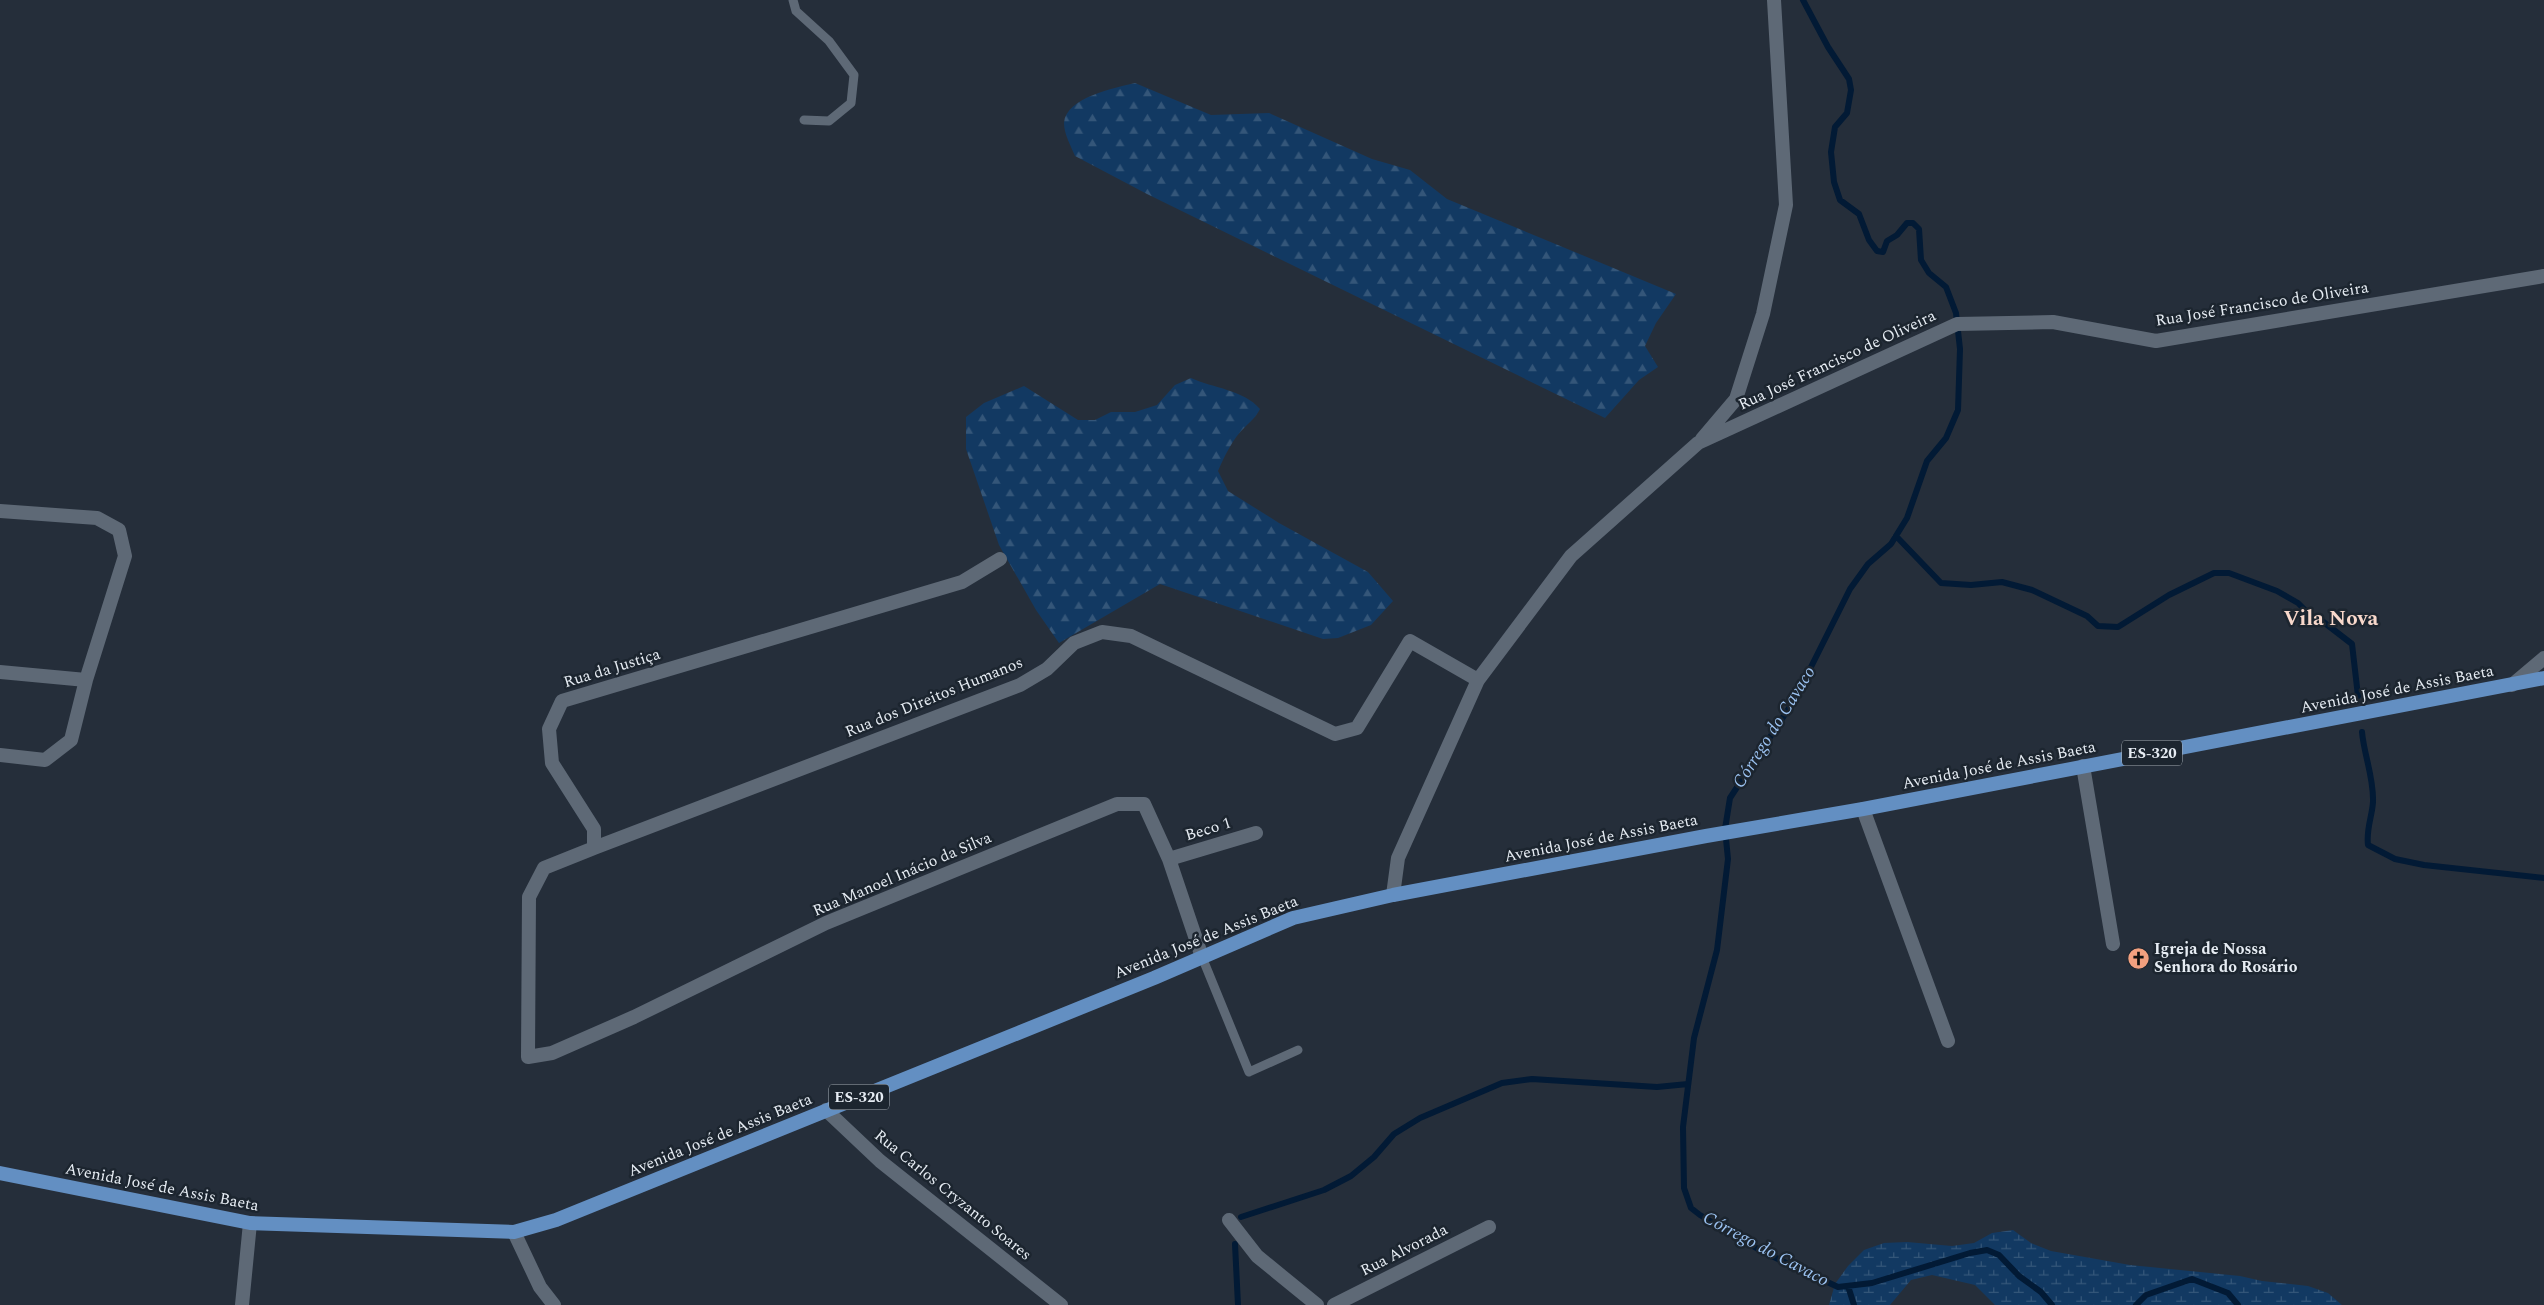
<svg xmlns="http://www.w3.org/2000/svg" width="2544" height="1305" viewBox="0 0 2544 1305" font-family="Spectral,serif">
	<defs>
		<pattern id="forest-firs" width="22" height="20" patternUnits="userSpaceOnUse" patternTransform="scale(1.25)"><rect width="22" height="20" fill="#123962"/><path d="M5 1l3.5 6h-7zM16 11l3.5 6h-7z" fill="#345679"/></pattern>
		<pattern id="wetland-marsh" width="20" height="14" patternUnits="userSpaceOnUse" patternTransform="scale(1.25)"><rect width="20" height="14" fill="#123962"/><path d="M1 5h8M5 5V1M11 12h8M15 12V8" fill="none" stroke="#345679"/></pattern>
	</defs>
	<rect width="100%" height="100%" fill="#252e3a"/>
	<path fill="url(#forest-firs)" d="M1135,83L1211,115L1269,113L1372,159L1410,170L1447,199L1676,294L1656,323L1645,346L1658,367L1639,380L1605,418L1147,194L1075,156C1071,146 1064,134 1064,123C1066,97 1115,88 1135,83Z
		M1191,378C1213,388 1244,390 1260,409C1256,417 1251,421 1245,427C1233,438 1224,457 1218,471L1228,491L1279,523L1368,572L1393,601L1371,625L1338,638L1323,639L1160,584L1059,643L1036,610L999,545L966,449V417L984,403L1024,386L1078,420H1095L1111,412H1135L1157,405L1175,385Z"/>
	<path fill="url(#wetland-marsh)" d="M2013,1230L2031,1243L2051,1251L2130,1265L2240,1276L2262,1281L2308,1286L2328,1293L2342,1305H1995L1975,1285L1932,1275L1911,1280L1890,1305H1829L1835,1284L1848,1266L1864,1250L1884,1243L1907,1242L1952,1246L1974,1243L1992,1233Z"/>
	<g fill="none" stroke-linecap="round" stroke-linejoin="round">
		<path stroke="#021a35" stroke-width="6" d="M1803,0L1828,47L1849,79L1851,90L1847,113L1835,127L1831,152L1834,182L1840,200L1859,214L1869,240L1877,251L1883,252L1887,241L1897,235L1907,223H1913L1919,229L1921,260L1929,273L1946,287L1956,313L1960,349L1958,410L1946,438L1927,461L1907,518L1891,544L1868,564L1850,589L1795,699L1730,798L1725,829L1728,859L1717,950L1694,1038L1683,1127L1684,1188L1691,1208L1700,1215L1763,1252L1838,1287L1872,1283L1970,1253L1987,1250L1999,1255L2019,1276L2041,1292L2052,1305
			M1896,536L1941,583L1971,585L2002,582L2032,590L2087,616L2098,626L2118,627L2169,595L2214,573H2229L2277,591L2298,603L2312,617H2317L2352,644L2358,696
			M2362,732C2364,755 2374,778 2373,802C2372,817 2366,829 2368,845L2395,859L2424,865L2544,878
			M1241,1217L1324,1190L1351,1176L1374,1157L1394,1134L1420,1118L1502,1083L1532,1079L1657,1087L1688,1084
			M1235,1244L1238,1305
			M1848,1286L1854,1305
			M2136,1305L2146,1295L2192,1279L2228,1293L2238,1305"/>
		<path stroke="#5e6976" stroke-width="9" d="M793,0L796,11L829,41L854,75L851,103L829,121L804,120
			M1202,957L1249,1072L1298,1050"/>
		<path stroke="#5e6976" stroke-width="14" d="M1702,439L1736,399L1763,314L1786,205L1774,0
			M0,511L97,518L119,530L125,556L86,680L71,740L45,760L0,755
			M1000,559L962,582L562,701L549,729L552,763L594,829V848L544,868L529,897L528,1057L552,1053L634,1017L826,923L1117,804H1144L1169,859L1202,957
			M0,672L86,680
			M2512,685L2544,658
			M2083,766L2113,944
			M1863,809L1948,1041
			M594,848L1020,685L1047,669L1074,643L1102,632L1131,636L1335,734L1357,728L1410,641L1478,680
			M1169,859L1256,833
			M1393,895L1398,858L1478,680L1571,556L1698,443L1957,324L2053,322L2156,341L2544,276
			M1229,1220L1257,1256L1317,1305
			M514,1232L540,1287L554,1305
			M242,1305L250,1223
			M1334,1305L1489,1227"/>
		<path stroke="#5e6976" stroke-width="14" d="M826,1110L880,1161L1061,1305"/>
		<path stroke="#638fc2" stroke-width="14" d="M0,1173L250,1223L514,1232L556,1220L1154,978L1293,918L1393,895L1706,836L1863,809L2544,678"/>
	</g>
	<defs>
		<symbol id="church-disc" viewBox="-11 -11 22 22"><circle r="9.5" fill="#f2a07f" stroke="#1c252f"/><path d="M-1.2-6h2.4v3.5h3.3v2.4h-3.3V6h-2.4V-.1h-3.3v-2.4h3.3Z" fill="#111"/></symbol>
	</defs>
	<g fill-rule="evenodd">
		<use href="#church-disc" x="2126" y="946" width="25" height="25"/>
	</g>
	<g text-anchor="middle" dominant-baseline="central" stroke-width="5" stroke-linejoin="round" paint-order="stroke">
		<g fill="#1c252f" stroke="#a9b0b8" stroke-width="1">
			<rect x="2122" y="740.5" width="60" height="25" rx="4"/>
			<rect x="829" y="1084.5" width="60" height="25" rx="4"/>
		</g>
		<g font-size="15" font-weight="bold" fill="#e6ecf3">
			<text x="2152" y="753">ES-320</text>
			<text x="859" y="1097">ES-320</text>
		</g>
		<g font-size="16" fill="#e6ecf3" stroke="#1c252f">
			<text transform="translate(2262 304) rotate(-9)">Rua José Francisco de Oliveira</text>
			<text transform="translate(1837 360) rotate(-25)">Rua José Francisco de Oliveira</text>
			<text transform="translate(612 668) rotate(-17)">Rua da Justiça</text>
			<text transform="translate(2397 689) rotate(-11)">Avenida José de Assis Baeta</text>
			<text transform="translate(934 697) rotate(-22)">Rua dos Direitos Humanos</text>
			<text transform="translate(1999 765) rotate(-11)">Avenida José de Assis Baeta</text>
			<text transform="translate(1208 829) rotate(-17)">Beco 1</text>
			<text transform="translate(1601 838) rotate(-11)">Avenida José de Assis Baeta</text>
			<text transform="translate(902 874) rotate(-23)">Rua Manoel Inácio da Silva</text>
			<text transform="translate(1206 937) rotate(-22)">Avenida José de Assis Baeta</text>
			<text transform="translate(720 1135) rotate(-22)">Avenida José de Assis Baeta</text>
			<text transform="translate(162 1187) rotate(11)">Avenida José de Assis Baeta</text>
			<text transform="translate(953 1195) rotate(39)">Rua Carlos Cryzanto Soares</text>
			<text transform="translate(1404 1250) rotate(-27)">Rua Alvorada</text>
		</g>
		<g font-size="16" font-weight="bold" fill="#e6ecf3" stroke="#1c252f" text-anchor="start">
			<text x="2154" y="949">Igreja de Nossa<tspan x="2154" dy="18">Senhora do Rosário</tspan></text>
		</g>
		<g font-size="18" font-style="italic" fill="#9bc2f1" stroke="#1c252f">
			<text transform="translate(1774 727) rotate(-58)">Córrego do Cavaco</text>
			<text transform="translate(1766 1249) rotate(28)">Córrego do Cavaco</text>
		</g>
		<g font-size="21" font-weight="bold" fill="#f8d8cb" stroke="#1c252f">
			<text x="2331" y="619">Vila Nova</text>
		</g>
	</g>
</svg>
